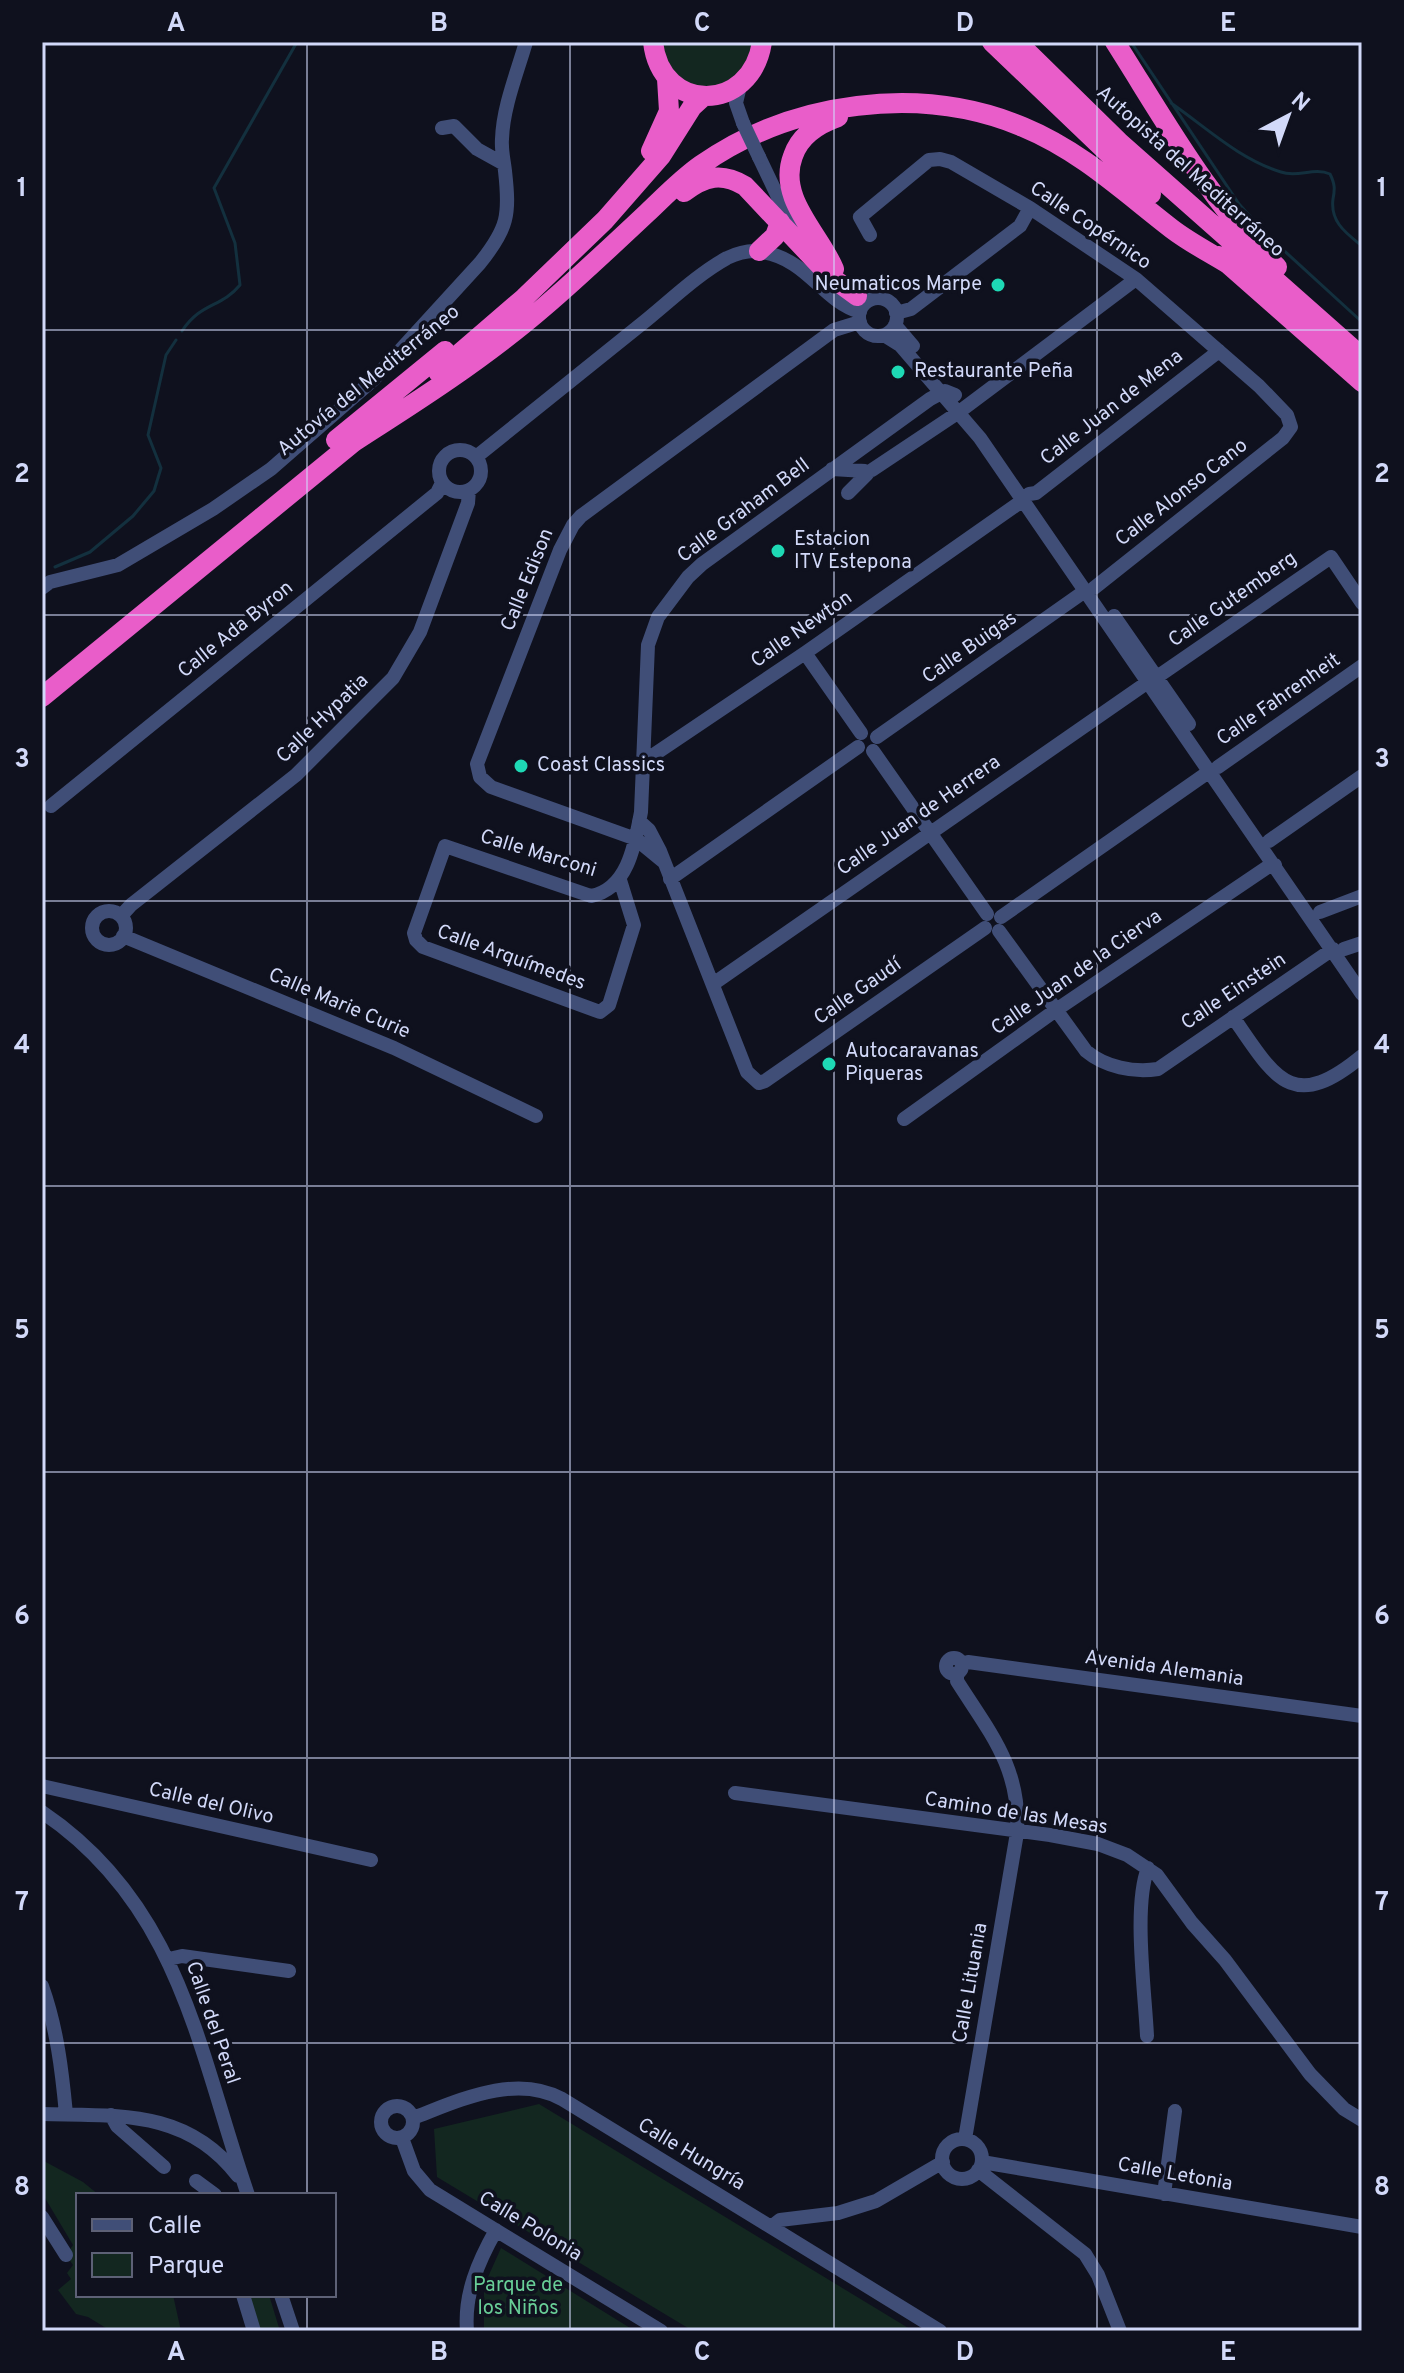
<svg xmlns="http://www.w3.org/2000/svg" width="1404" height="2373" viewBox="0 0 1404 2373" font-family="Overpass,sans-serif">
	<rect width="100%" height="100%" fill="#0f111e"/>
	<path fill="#132720" d="M661,42H754C753,47 752,56 750,61C735,89 694,96 673,71C667,64 665,51 661,42Z
		M539,2104L910,2329L913,2331H693L437,2177L434,2129Z
		M42,2160L83,2182L99,2195H78V2295H173L181,2331H111L88,2317L76,2314L58,2290L71,2279L67,2273L73,2265L66,2255L73,2245L42,2193Z
		M501,2248L635,2331H484V2286Z
		M249,2295H269L280,2331H260Z"/>
	<g fill="none" stroke-linecap="round" stroke-linejoin="round">
		<path stroke="#13303e" stroke-width="3" d="M1131,42L1239,204L1267,235L1362,322
			M1171,103C1207,128 1239,159 1281,172C1297,178 1314,167 1330,174C1335,184 1335,189 1333,199C1330,222 1346,233 1362,246
			M182,331C201,302 221,308 240,285L235,243L214,188L297,42
			M55,567L90,552L133,516L154,491L161,468L148,435L166,355L176,340"/>
		<path stroke="#404e77" stroke-width="14" d="M740,86L736,103L743,123
			M442,128L454,126L477,149L504,164
			M759,157L779,199L805,236
			M870,235L860,217L929,160L940,159L951,162L1030,208L1136,279L1259,386L1287,415L1291,427L1283,438L1094,588
			M859 317a19 19 0 1 1 38 0a19 19 0 1 1-38 0Z
			M896,313L911,309L1020,226L1030,208
			M895,325L913,346
			M884,335L900,345L980,438L1362,994
			M439 471a21 21 0 1 1 42 0a21 21 0 1 1-42 0Z
			M476,457C531,413 585,369 639,326C667,304 696,275 727,258C738,253 750,249 762,252C809,260 821,300 860,312
			M832,469L865,471
			M872,470L959,412L1136,279
			M848,493L867,474
			M1029,494L1036,493L1219,351
			M42,588L50,582L118,565L213,509L271,469L373,380L480,263C508,228 510,215 505,171C504,161 501,150 502,139C503,107 517,73 526,42
			M1114,616L1189,724
			M805,653L861,733
			M1157,677L1331,557L1362,603
			M877,737L1085,591
			M873,751L987,914
			M643,762L805,653L1022,501
			M1218,767L1362,666
			M51,806L437,493L442,483
			M639,821L649,830L660,851L747,1072L759,1083L765,1081L985,928
			M1269,841L1362,776
			M664,862L636,839L491,787L480,777L477,764L560,550L573,525L581,516L834,330L860,322
			M670,879L858,747
			M620,880L634,925L609,1005L600,1012L423,947L416,940L414,933L445,846L591,896C628,889 635,844 641,812L648,645L658,617L688,577L702,564L930,399L945,391L955,395
			M92 928a17 17 0 1 1 34 0a17 17 0 1 1-34 0Z
			M1320,912L1362,896
			M121,916L131,905L296,775L393,678L420,632L468,503L469,490
			M1001,917L1210,771
			M999,931L1086,1051C1105,1067 1134,1073 1158,1069L1333,949
			M123,936L394,1048L536,1116
			M1344,949L1362,943
			M713,984L1148,682
			M1233,1017C1275,1078 1292,1114 1362,1056
			M904,1119L1056,1010L1269,866L1275,865
			M946 1666a8 8 0 1 1 16 0a8 8 0 1 1-16 0Z
			M962,1665L968,1662L1362,1716
			M957,1673V1681C990,1733 1021,1768 1017,1833L965,2139
			M42,1786L371,1860
			M735,1793L1050,1835L1098,1844L1127,1855L1157,1875L1192,1923L1225,1960L1310,2074L1344,2109L1362,2120
			M42,1812C180,1905 198,2050 248,2195
			M169,1959L182,1956L289,1971
			M42,1986C57,2028 62,2071 66,2114
			M1147,2036C1145,1992 1133,1906 1148,1868
			M381 2122a16 16 0 1 1 32 0a16 16 0 1 1-32 0Z
			M42,2114C118,2116 187,2109 238,2176
			M111,2115L117,2126L164,2167
			M413,2118C458,2101 515,2073 562,2099L771,2227L780,2220L838,2213L876,2201L943,2162
			M402,2138L414,2171L430,2190L661,2331
			M942 2159a20 20 0 1 1 40 0a20 20 0 1 1-40 0Z
			M982,2162L1362,2227
			M978,2170L1085,2254L1098,2275L1120,2331
			M196,2181L215,2195
			M1164,2194L1175,2111
			M42,2217L66,2255
			M771,2227L940,2331
			M243,2295L254,2331
			M281,2295L293,2331
			M467,2331C464,2294 478,2262 496,2230"/>
		<path stroke="#e95dc9" stroke-width="20" d="M653,42C661,114 751,114 762,42
			M992,42L1151,194
			M1017,42L1119,142L1362,357
			M1115,42C1164,119 1210,203 1277,267
			M651,151L669,111L667,79
			M684,192C705,176 722,172 745,186L831,277L857,296
			M759,251L775,236L780,222
			M1219,256L1362,382
			M834,269C819,233 777,198 793,156C800,135 818,124 838,117
			M438,372L524,298L605,220L661,156L692,107L704,96
			M336,440L445,351
			M352,443C418,401 485,358 544,307C579,277 613,245 647,213C664,197 681,179 701,165C792,101 920,84 1023,127C1081,151 1124,192 1172,229C1189,242 1210,253 1228,264
			M42,697L361,436"/>
		<path stroke="#404e77" stroke-width="14" d="M743,123L759,157"/>
	</g>
	<path fill="none" stroke="#d2d9f9" stroke-width="2" stroke-opacity="0.55" d="M307,42V2195M570,42V2331M834,42V2331M1097,42V2331M42,330H1362M42,615H1362M42,901H1362M42,1186H1362M42,1472H1362M42,1758H1362M42,2043H1362M307,2295V2331"/>
	<g fill="#1ed9b5" stroke="#0f111e" stroke-width="3">
		<circle cx="998" cy="285" r="8"/>
		<circle cx="898" cy="372" r="8"/>
		<circle cx="778" cy="551" r="8"/>
		<circle cx="521" cy="766" r="8"/>
		<circle cx="829" cy="1064" r="8"/>
	</g>
	<g text-anchor="middle" dominant-baseline="central" stroke-width="7" stroke-linejoin="round" paint-order="stroke">
		<g font-size="20" fill="#d2d9f9" stroke="#0f111e">
			<text transform="translate(1190 172) rotate(42)">Autopista del Mediterráneo</text>
			<text transform="translate(1090 226) rotate(34)">Calle Copérnico</text>
			<text transform="translate(369 381) rotate(-39)">Autovía del Mediterráneo</text>
			<text transform="translate(1112 408) rotate(-38)">Calle Juan de Mena</text>
			<text transform="translate(1182 493) rotate(-38)">Calle Alonso Cano</text>
			<text transform="translate(744 511) rotate(-37)">Calle Graham Bell</text>
			<text transform="translate(528 580) rotate(-68)">Calle Edison</text>
			<text transform="translate(1233 600) rotate(-35)">Calle Gutemberg</text>
			<text transform="translate(236 630) rotate(-39)">Calle Ada Byron</text>
			<text transform="translate(802 630) rotate(-35)">Calle Newton</text>
			<text transform="translate(970 648) rotate(-35)">Calle Buigas</text>
			<text transform="translate(1279 700) rotate(-35)">Calle Fahrenheit</text>
			<text transform="translate(323 719) rotate(-44)">Calle Hypatia</text>
			<text transform="translate(919 816) rotate(-35)">Calle Juan de Herrera</text>
			<text transform="translate(538 854) rotate(17)">Calle Marconi</text>
			<text transform="translate(511 958) rotate(20)">Calle Arquímedes</text>
			<text transform="translate(1077 973) rotate(-35)">Calle Juan de la Cierva</text>
			<text transform="translate(858 992) rotate(-35)">Calle Gaudí</text>
			<text transform="translate(1234 992) rotate(-34)">Calle Einstein</text>
			<text transform="translate(339 1004) rotate(23)">Calle Marie Curie</text>
			<text transform="translate(1164 1669) rotate(8)">Avenida Alemania</text>
			<text transform="translate(211 1804) rotate(13)">Calle del Olivo</text>
			<text transform="translate(1016 1814) rotate(9)">Camino de las Mesas</text>
			<text transform="translate(971 1983) rotate(-80)">Calle Lituania</text>
			<text transform="translate(212 2023) rotate(71)">Calle del Peral</text>
			<text transform="translate(691 2155) rotate(31)">Calle Hungría</text>
			<text transform="translate(1175 2175) rotate(10)">Calle Letonia</text>
			<text transform="translate(530 2227) rotate(31)">Calle Polonia</text>
		</g>
		<g font-size="20" fill="#d2d9f9" stroke="#0f111e" text-anchor="start">
			<text x="982" y="285" text-anchor="end">Neumaticos Marpe</text>
			<text x="914" y="372">Restaurante Peña</text>
			<text x="794" y="540">Estacion<tspan x="794" dy="23">ITV Estepona</tspan></text>
			<text x="537" y="766">Coast Classics</text>
			<text x="845" y="1052">Autocaravanas<tspan x="845" dy="23">Piqueras</tspan></text>
		</g>
		<g font-size="20" fill="#68ce97" stroke="#0f111e">
			<text x="518" y="2286">Parque de<tspan x="518" dy="23">los Niños</tspan></text>
		</g>
	</g>
	<rect width="1404" height="2373" fill="none" stroke="#0f111e" stroke-width="88"/>
	<rect x="76" y="2193" width="260" height="104" fill="#0f111e" stroke="#5d6176" stroke-width="2"/>
	<rect x="92" y="2219" width="40" height="12" fill="#404e77" stroke="#5d6176" stroke-width="2"/>
	<text x="148" y="2233" font-size="24" fill="#d2d9f9">Calle</text>
	<rect x="92" y="2253" width="40" height="24" fill="#132720" stroke="#5d6176" stroke-width="2"/>
	<text x="148" y="2273" font-size="24" fill="#d2d9f9">Parque</text>
	<g transform="translate(1288 116) rotate(41)" stroke="#0f111e" stroke-width="6" paint-order="stroke">
	<path d="M0-6L14 30L0 20L-14 30Z" fill="#d2d9f9"/>
	<text y="-12" font-size="22" font-weight="bold" text-anchor="middle" fill="#d2d9f9">N</text>
	</g>
	<rect x="44" y="44" width="1316" height="2285" fill="none" stroke="#d2d9f9" stroke-width="3"/>
	<g font-size="26" text-anchor="middle" font-weight="bold" fill="#d2d9f9">
		<text x="176" y="31">A</text>
		<text x="439" y="31">B</text>
		<text x="702" y="31">C</text>
		<text x="965" y="31">D</text>
		<text x="1228" y="31">E</text>
		<text x="22" y="196">1</text>
		<text x="1382" y="196">1</text>
		<text x="22" y="482">2</text>
		<text x="1382" y="482">2</text>
		<text x="22" y="767">3</text>
		<text x="1382" y="767">3</text>
		<text x="22" y="1053">4</text>
		<text x="1382" y="1053">4</text>
		<text x="22" y="1338">5</text>
		<text x="1382" y="1338">5</text>
		<text x="22" y="1624">6</text>
		<text x="1382" y="1624">6</text>
		<text x="22" y="1910">7</text>
		<text x="1382" y="1910">7</text>
		<text x="22" y="2195">8</text>
		<text x="1382" y="2195">8</text>
		<text x="176" y="2360">A</text>
		<text x="439" y="2360">B</text>
		<text x="702" y="2360">C</text>
		<text x="965" y="2360">D</text>
		<text x="1228" y="2360">E</text>
	</g>
</svg>
